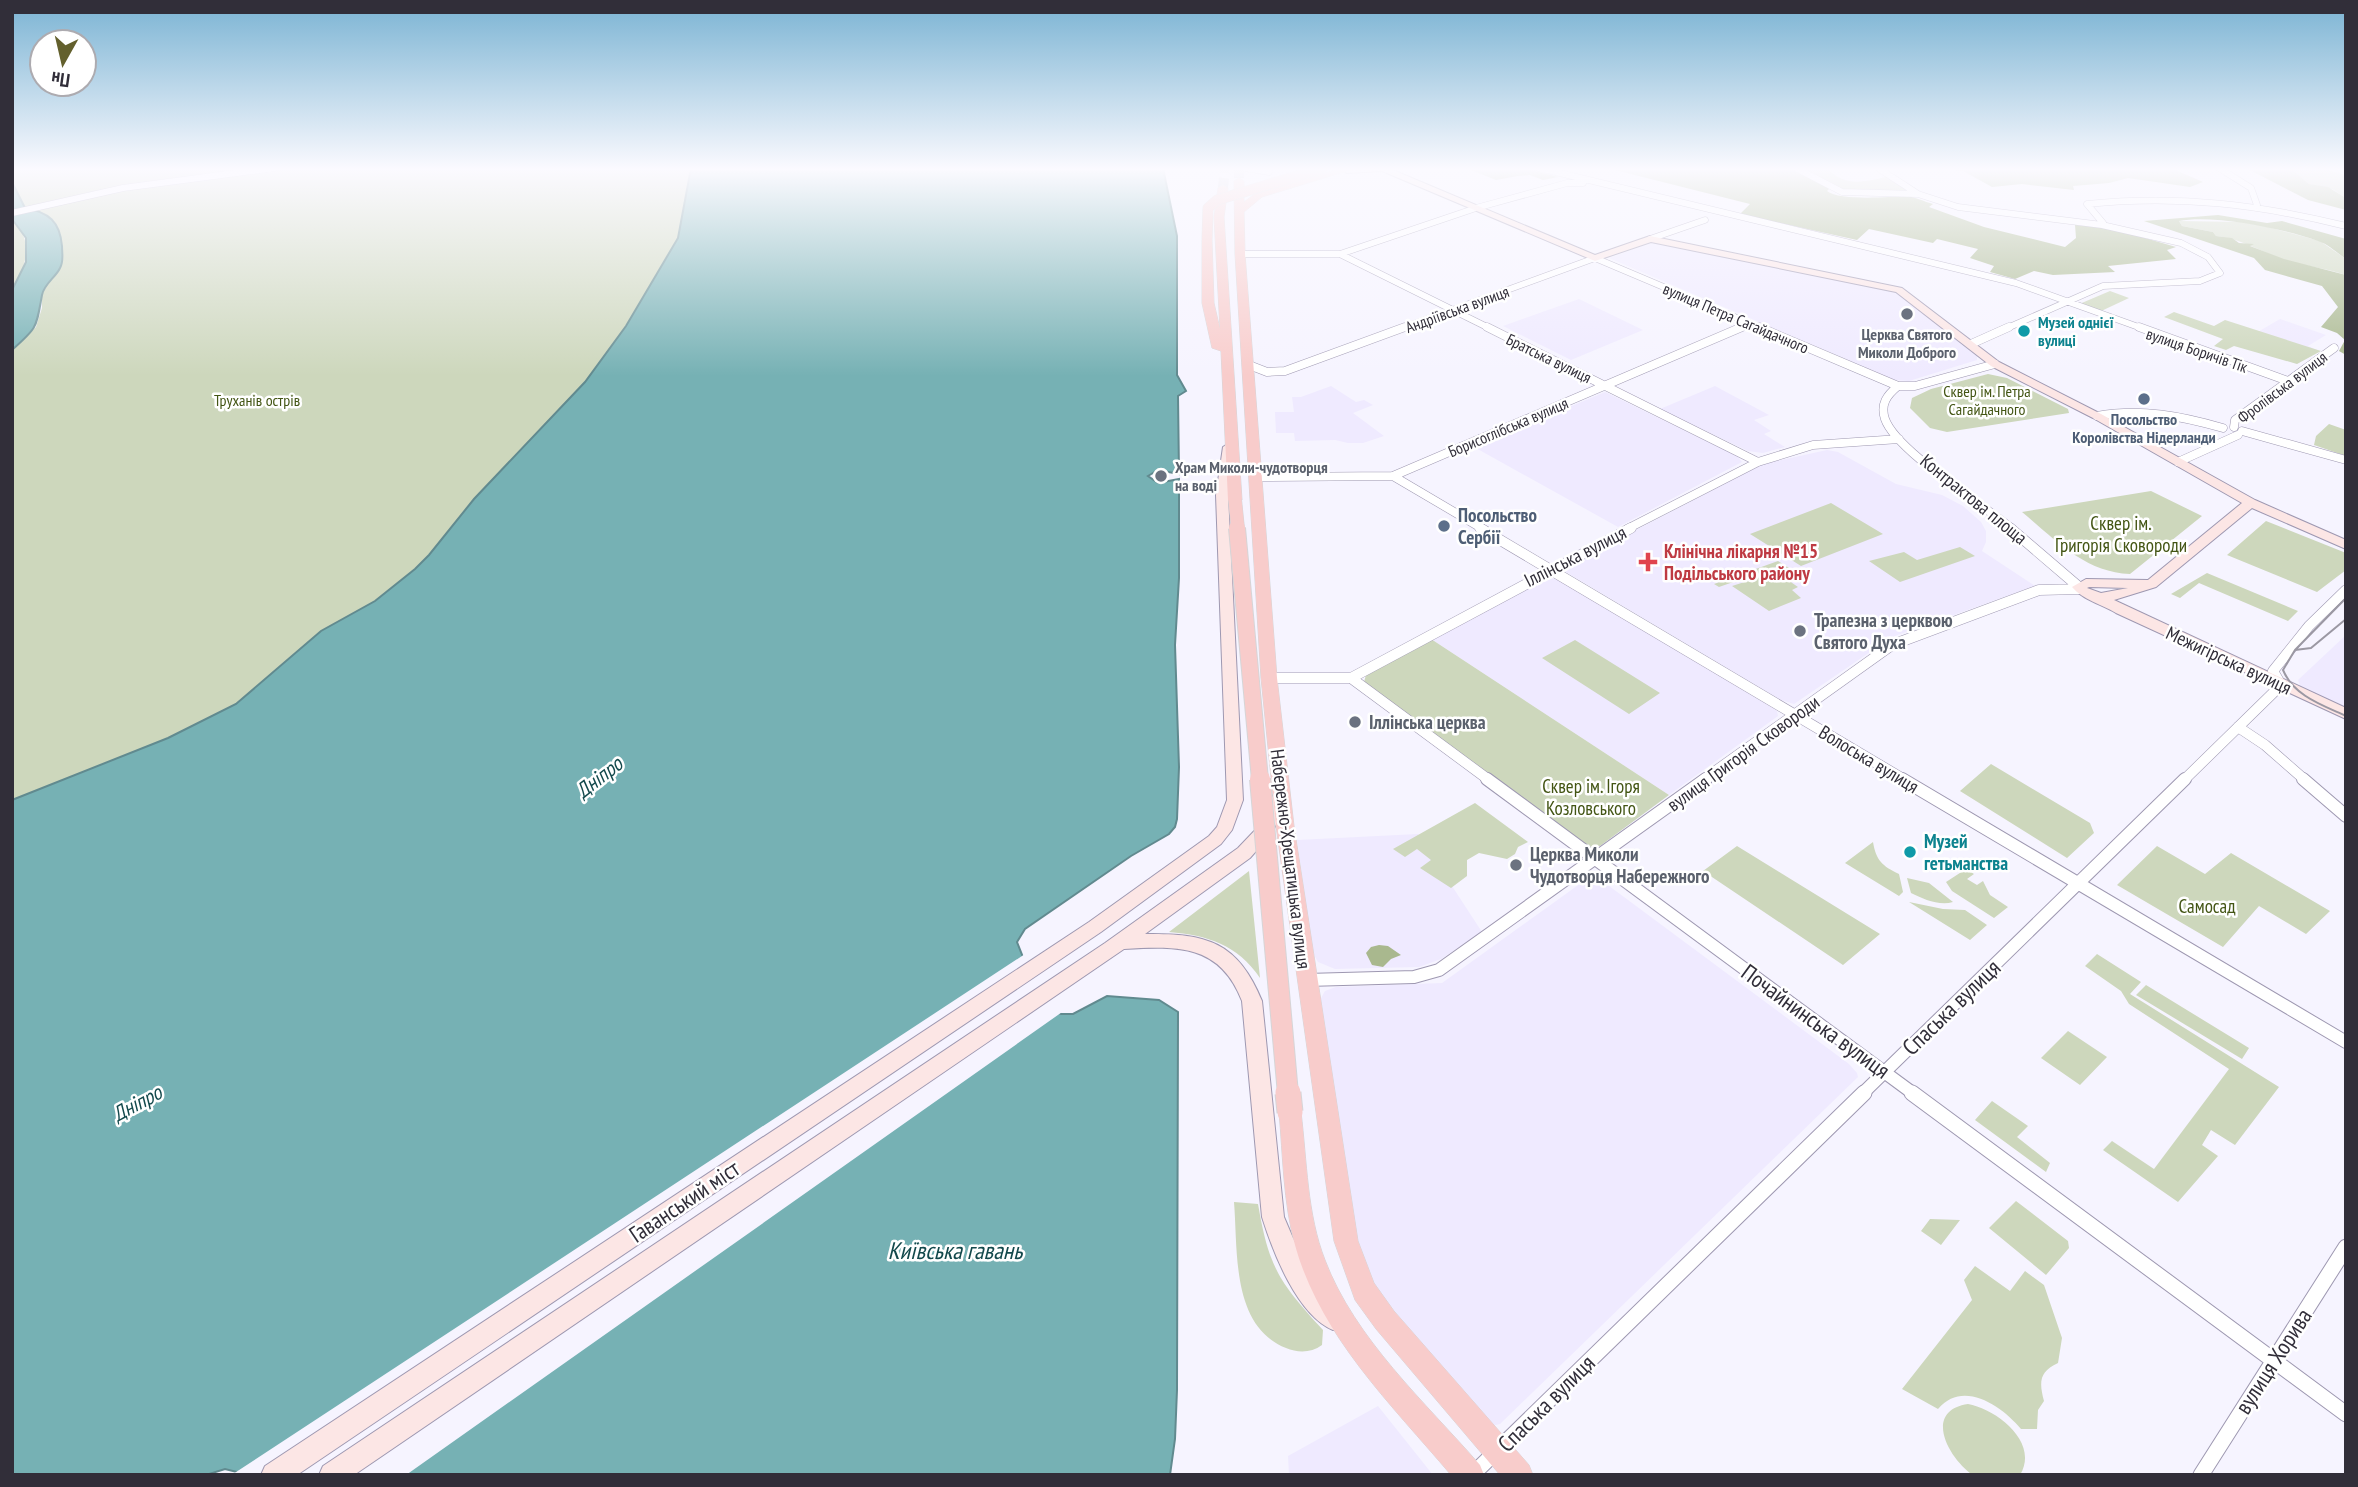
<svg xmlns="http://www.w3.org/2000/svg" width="2358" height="1487" viewBox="0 0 2358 1487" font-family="'PT Sans Narrow',sans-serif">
	<rect width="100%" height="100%" fill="#f6f4ff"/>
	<path fill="#efeaff" d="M1654,242L1890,289L1901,294L1977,355V360L1909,381L1895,380L1609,258Z
		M1579,299L1643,330L1571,360L1503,326Z
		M2280,319L2326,335L2308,346L2317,350L2297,364L2237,344Z
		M1331,386L1356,402L1364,400L1373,405L1353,413L1384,436L1363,443H1348L1335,440L1295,441L1294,433H1276L1275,412H1294L1292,397H1301Z
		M1715,386L1769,415L1754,420L1771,431L1764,434L1785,447L1763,453L1748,451L1660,409Z
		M1605,392L1737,456L1742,462L1618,527L1474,447Z
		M1827,450L1838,452L1896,484L1942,495L1963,506L1981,522L1986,531V542L1982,551L2035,586L1892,637L1794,704L1781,700L1566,572L1567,566L1763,464Z
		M1548,577L1558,580L1768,705L1777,711L1778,716L1669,795L1431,639Z
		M2346,635V710L2309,694L2300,686L2298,680Z
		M1418,834L1482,932L1441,959L1419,967L1335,969L1318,962L1313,953L1297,840Z
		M1597,877L1849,1064L1857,1073L1858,1077L1500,1424L1491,1426L1487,1424L1374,1286L1358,1244L1320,1000L1325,991L1336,987L1442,983L1588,878Z
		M1378,1406L1433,1475H1289L1288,1456Z"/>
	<path fill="#cdd7bc" d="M12,168H691L678,238L626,326L585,382L474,499L429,555L415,569L375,601L321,631L236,704L168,738L12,800V350L36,327L42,308V294L63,260C60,224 60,217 25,208L12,182Z
		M1799,168H1836L1829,170C1846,188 1868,181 1890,176L1907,191H1844Z
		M2290,168H2321L2346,175V198L2332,189L2309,184Z
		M12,219C34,239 27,267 12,290Z
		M2179,221L2241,222L2268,227L2320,241L2346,259V275C2325,268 2303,266 2282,259C2260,251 2239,238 2216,236L2213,232L2182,226Z
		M2110,291L2129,298L2097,313L2077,305Z
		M2174,312L2214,326L2225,320L2321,351L2297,364L2234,346L2226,350L2214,346L2223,339L2164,317Z
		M1988,374L2007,378L2068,409L2069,413L1947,432L1930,428L1910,408L1912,398L1931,389Z
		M2329,424L2346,430V456L2314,445L2316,436Z
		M2151,491L2202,516L2130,574C2084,572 2055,539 2022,512Z
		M1831,503L1883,534L1801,566L1750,534Z
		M2266,521L2346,553V570L2317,592L2227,555Z
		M1960,547L1975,556L1900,582L1869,561L1904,552L1917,560Z
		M1778,561L1810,581L1803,584L1776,567L1719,587L1714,584Z
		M1776,572L1798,587L1792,590L1801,598L1769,611L1732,586Z
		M2207,573L2298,611L2288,621L2199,583L2180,598L2171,594Z
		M1431,639L1669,795L1600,846L1586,847L1364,682L1366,675Z
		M1575,640L1660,693L1629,714L1542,658Z
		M1991,764L2090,823L2094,833L2067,858L1960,791Z
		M1475,803L1528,842L1518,847L1515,854L1507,859L1479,853L1467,860V876L1451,888L1420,868L1431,860L1417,849L1405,857L1393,849Z
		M1873,842C1876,860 1882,866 1899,874L1903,892L1899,896L1845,863Z
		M1737,846L1880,934L1843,965L1703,871Z
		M2157,846L2205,874L2231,853L2330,911L2306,934L2259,906L2223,947L2117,885Z
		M1966,869L1974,874L1967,879L1977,885L1983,881L1990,895L2008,907L1994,918L1952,891L1946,882Z
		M1249,871L1260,978C1238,945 1207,935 1169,932Z
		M1907,878L1929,883L1953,902C1939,906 1923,899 1911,893Z
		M1909,902L1943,909L1965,910L1987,925L1970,940Z
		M2097,954L2141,982L2130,994L2279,1087L2235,1145L2211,1130L2202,1145L2218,1156L2178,1202L2103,1150L2112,1141L2154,1169L2229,1069L2129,1004L2121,991L2085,966Z
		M2146,985L2249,1048L2242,1059L2136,995Z
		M2068,1031L2107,1057L2080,1085L2041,1058Z
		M1992,1101L2028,1126L2017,1137L2050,1163L2046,1172L1975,1120Z
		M2016,1201L2068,1241L2069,1248L2046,1275L1989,1228Z
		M1234,1202L1258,1204C1269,1268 1279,1282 1323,1330L1322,1345C1311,1353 1298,1353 1286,1348C1231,1326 1238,1251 1234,1202Z
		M1930,1219L1960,1220L1941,1245L1921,1231Z
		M1975,1266L2010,1291L2025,1271L2044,1285L2062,1338L2058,1363C2039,1372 2039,1382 2044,1401L2038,1410L2037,1429H2021C2002,1406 1963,1379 1938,1409L1902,1389L1972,1300L1964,1280Z
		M1968,1404C1996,1409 2040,1442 2020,1475H1973C1949,1459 1922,1411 1968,1404Z"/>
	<path fill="#a9b88e" d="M1466,168H1524L1558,177L1543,180L1530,175L1518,176L1496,180Z
		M1607,168H1788L1817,180L1829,189L1827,191C1839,201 1890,197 1905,196C1913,196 1925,202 1933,204L1929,207L1984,227L2065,247L2076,238L2075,225L2107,227L2176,247L2167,250L2176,259L2108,266L2115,272L2053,275L2034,271L2015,279L1990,272L1994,266L1970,258L1978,249L1937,239L1933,243L1869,229L1857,240L1740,214L1750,204Z
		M1941,168H2171L2203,182L2190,187L2128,178L2109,183L2073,186L2074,190L2022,184L1992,187L1963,171Z
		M2246,168H2290L2309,184L2328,187L2346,198V210L2308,200Z
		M2218,215L2267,223L2282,221L2346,239V259C2337,253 2328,244 2318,241C2284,229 2214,214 2179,221L2182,226L2213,232L2216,236L2232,238L2239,243L2254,244L2250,246L2284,259L2346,275V355L2339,351L2345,340L2337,333L2321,327L2338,307L2322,286L2265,270L2254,258L2144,221Z
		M1379,945L1388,946L1401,955L1391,959L1383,967L1372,965L1366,953L1371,947Z"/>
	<path fill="#76b1b4" stroke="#618a8f" stroke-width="2" d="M691,168H1163L1177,236V375L1186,391L1178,396L1179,474L1158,470L1148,476L1158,483L1179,479V578L1175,645L1179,767L1177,819L1175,827L1169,834L1131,856L1025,929L1017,942L1036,990L1050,1009L1061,1014H1073L1107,996L1159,1000L1178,1012L1177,1390L1175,1439L1170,1475H249L225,1469L206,1475H12V800L168,738L236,704L321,631L375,601L415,569L429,555L474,499L585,382L626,326L678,238Z
		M12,182L25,208C49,212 60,222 62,246C62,254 64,261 60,268C56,277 44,284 42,295C36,328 38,327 12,350V290L26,262V238L12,219Z"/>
	<path fill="#f6f4ff" d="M1025,954L1047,1001L1065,1010L406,1475L233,1474Z"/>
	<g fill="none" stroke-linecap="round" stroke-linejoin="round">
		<path stroke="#cfccd7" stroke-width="10" stroke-dasharray="10 5" stroke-linecap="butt" d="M1239,168V181
			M1223,188L1225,168"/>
		<defs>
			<path id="street-far4" d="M1245,168L1269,172
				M1539,168L2016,283L2144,329
				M1796,168L1842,192L1917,194
				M1878,168L1918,194L1958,207L2102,225L2181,243L2208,257L2220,273L2200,281L2103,286L2005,329
				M2219,168L2251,188L2257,205
				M12,213L123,188L274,168
				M2103,223L2087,204C2179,195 2257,204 2346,226
				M1650,239L1705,220
				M1240,254H1340L1476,208L1567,183H1583
				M1340,254L1491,329
				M1400,329L1595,258L1763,329
				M1738,329L1750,324"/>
			<path id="street-far3" d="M1487,327L1758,462
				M1759,327L1898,386H1915L1995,364
				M2139,327L2288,381
				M1971,344L2009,327
				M1249,365L1267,372L1285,371L1405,327
				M1898,386C1887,395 1880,404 1885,419C1896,451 1983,504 2012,529
				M2097,416C2141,408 2181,416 2223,428
				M2234,427L2235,420L2334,348
				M2242,431L2346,460
				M2178,462L2238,435
				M1393,476L1483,529
				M1255,477L1393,476L1742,327
				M1627,529L1758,462L1813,445L1899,439"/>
			<path id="street-far2" d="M1480,528L1905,780
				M2010,528L2079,587
				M1269,678H1351L1489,780
				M1351,678L1631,528
				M2238,727L2265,745L2305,780
				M1703,780L1892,645L2039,590L2079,589
				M2184,780L2273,693L2280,683L2273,671L2309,626L2346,590"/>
			<path id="street-far1" d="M1487,779L1914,1094
				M1902,779L2346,1042
				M2303,779L2346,816
				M1307,980L1414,977L1439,970L1706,779
				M1862,1094L2185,779"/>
			<path id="street" d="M1912,1093L2346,1414
				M1472,1475L1864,1093
				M2201,1475L2346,1247"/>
			<path id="secondary" d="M1388,168L1595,255L1650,236L1902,288L1999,362L2101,414L2255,500L2346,540V549L2252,508L2156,587L2114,600L2346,708V719L2116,613C2101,604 2083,600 2072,587L2086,579L2148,580L2242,503L2093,418L1991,366L1896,292L1651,242L1595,261L1382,171L1347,173L1343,171L1347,169ZM2087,588L2089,587L2128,588L2101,593Z
				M1229,443L1235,447L1228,495L1243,800L1232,830L1221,844L1101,932L297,1475H261L265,1466L1089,922L1209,836L1217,827L1227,800L1216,495L1223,447Z
				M1281,789L1287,791L1289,795L1272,833L1250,858L1145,934C1207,933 1238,942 1262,1001L1284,1217L1304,1264L1320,1287L1341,1310L1345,1318L1341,1326L1333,1330C1297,1315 1273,1252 1262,1217L1242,1001C1220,944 1178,946 1124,949L354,1475H319L323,1466L1105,943L1238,848L1259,826L1275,791Z"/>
			<path id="primary" d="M1342,168H1357L1262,197L1244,212L1245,254L1277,678L1294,826L1358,1241L1374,1283L1394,1311L1529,1465L1533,1475H1500L1376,1329L1355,1300L1334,1241L1276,826L1261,678L1235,254L1234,181L1239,178L1244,181V202L1256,193Z
				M1223,185L1228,188L1224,217L1242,500L1235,504L1228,500L1221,351L1212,348L1202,303V240L1207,237L1212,240L1214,303L1220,329L1214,217L1218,188Z
				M1290,1102L1298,1105L1301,1112C1307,1161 1307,1214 1325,1260C1355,1339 1425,1402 1480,1465L1484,1475H1451C1392,1405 1320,1336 1295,1245C1283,1202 1283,1156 1279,1112L1282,1105Z"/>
		</defs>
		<use href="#street-far4" stroke="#9e98b1" stroke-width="7"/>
		<use href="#street-far3" stroke="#9e98b1" stroke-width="9"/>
		<use href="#street-far2" stroke="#9e98b1" stroke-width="11"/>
		<use href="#street-far1" stroke="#9e98b1" stroke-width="14"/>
		<use href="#street" stroke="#9e98b1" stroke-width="17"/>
		<use href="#secondary" stroke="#9e98b1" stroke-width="2"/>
		<use href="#primary" stroke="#d6d5d7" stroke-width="1"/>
		<use href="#street-far4" stroke="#fff" stroke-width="6"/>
		<use href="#street-far3" stroke="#fff" stroke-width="8"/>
		<use href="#street-far2" stroke="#fff" stroke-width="10"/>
		<use href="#street-far1" stroke="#fff" stroke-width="12"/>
		<use href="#street" stroke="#fff" stroke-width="15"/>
		<use href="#secondary" fill="#fce6e5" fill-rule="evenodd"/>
		<use href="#primary" fill="#f8cccb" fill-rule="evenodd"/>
		<path stroke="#9b98a3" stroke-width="2" d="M2346,598L2295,650L2283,670C2294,696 2322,705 2346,716
			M2295,650L2311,648L2346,619"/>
		<defs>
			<path id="primary-bridge-far4" d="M1207,240L1208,208L1217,200L1323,168"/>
			<path id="primary-bridge-far3" d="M1235,500L1238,529"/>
			<path id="primary-bridge-far2" d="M1237,528L1260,780"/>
			<path id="primary-bridge-far1" d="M1260,779L1288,1094"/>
			<path id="primary-bridge" d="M1288,1093L1290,1112"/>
		</defs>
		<use href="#primary-bridge-far4" stroke="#d6d5d7" stroke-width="11" stroke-linecap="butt"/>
		<use href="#primary-bridge-far3" stroke="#d6d5d7" stroke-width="14" stroke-linecap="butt"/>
		<use href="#primary-bridge-far2" stroke="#d6d5d7" stroke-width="18" stroke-linecap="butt"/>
		<use href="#primary-bridge-far1" stroke="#d6d5d7" stroke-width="22" stroke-linecap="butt"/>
		<use href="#primary-bridge" stroke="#d6d5d7" stroke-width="27" stroke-linecap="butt"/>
		<use href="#primary-bridge-far4" stroke="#f8cccb" stroke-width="10"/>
		<use href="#primary-bridge-far3" stroke="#f8cccb" stroke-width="13"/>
		<use href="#primary-bridge-far2" stroke="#f8cccb" stroke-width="16"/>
		<use href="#primary-bridge-far1" stroke="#f8cccb" stroke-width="20"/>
		<use href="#primary-bridge" stroke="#f8cccb" stroke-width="25"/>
	</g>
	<linearGradient id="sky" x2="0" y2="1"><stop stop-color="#7ab3d3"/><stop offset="0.45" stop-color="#fbfaff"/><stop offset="1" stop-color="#fbfaff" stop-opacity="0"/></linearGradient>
	<rect width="2358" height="376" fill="url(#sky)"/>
	<g fill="#6b7280" stroke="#fff" stroke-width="2.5">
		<circle cx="1907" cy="314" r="7"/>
		<circle cx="1161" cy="476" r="7"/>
		<circle cx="1800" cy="631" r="7"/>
		<circle cx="1355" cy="722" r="7"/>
		<circle cx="1516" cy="865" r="7"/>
	</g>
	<g fill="#0f9aa8" stroke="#fff" stroke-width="2.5">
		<circle cx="2024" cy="331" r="7"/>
		<circle cx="1910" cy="852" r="7"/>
	</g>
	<g fill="#5c6f8a" stroke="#fff" stroke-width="2.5">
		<circle cx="2144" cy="399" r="7"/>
		<circle cx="1444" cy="526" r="7"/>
	</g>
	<path fill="#e0444e" stroke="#fff" stroke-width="2.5" d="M1644.5 551.5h7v7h7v7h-7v7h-7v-7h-7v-7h7z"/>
	<g text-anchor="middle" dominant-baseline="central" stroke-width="5" stroke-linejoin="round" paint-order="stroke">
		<g font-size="16" fill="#312e39" stroke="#fff">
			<text transform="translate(1457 309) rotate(-20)">Андріївська вулиця</text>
			<text transform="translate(1736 318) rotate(23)">вулиця Петра Сагайдачного</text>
			<text transform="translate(2197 350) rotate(19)">вулиця Боричів Тік</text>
			<text transform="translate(1549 358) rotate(26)">Братська вулиця</text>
			<text transform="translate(2282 387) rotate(-37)">Фролівська вулиця</text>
			<text transform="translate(1508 427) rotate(-23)">Борисоглібська вулиця</text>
		</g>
		<g font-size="16" font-weight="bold" fill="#0d838f" stroke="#fff" text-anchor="start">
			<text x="2038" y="322">Музей однієї<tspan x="2038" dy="18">вулиці</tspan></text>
		</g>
		<g font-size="16" font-weight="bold" fill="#5b616d" stroke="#fff">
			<text x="1907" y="334">Церква Святого<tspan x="1907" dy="18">Миколи Доброго</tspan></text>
			<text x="1175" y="467" text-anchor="start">Храм Миколи-чудотворця<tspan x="1175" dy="18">на воді</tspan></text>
		</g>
		<g font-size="16" fill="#435514" stroke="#fff">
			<text x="1987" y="391">Сквер ім. Петра<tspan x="1987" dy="18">Сагайдачного</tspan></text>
			<text x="257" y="400">Труханів острів</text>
		</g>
		<g font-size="16" font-weight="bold" fill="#4e5e75" stroke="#fff">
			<text x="2144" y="419">Посольство<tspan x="2144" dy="18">Королівства Нідерланди</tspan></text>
		</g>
		<g font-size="19" fill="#312e39" stroke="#fff">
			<text transform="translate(1974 499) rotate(39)">Контрактова площа</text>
			<text transform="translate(1575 556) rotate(-27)">Іллінська вулиця</text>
			<text transform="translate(2229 660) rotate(25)">Межигірська вулиця</text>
			<text transform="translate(1743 753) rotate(-36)">вулиця Григорія Сковороди</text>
			<text transform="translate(1869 759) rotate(31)">Волоська вулиця</text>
			<text transform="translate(1291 859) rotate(83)">Набережно-Хрещатицька вулиця</text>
		</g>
		<g font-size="19" font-weight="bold" fill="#4e5e75" stroke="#fff" text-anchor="start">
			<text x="1458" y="515">Посольство<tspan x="1458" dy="22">Сербії</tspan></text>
		</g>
		<g font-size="19" fill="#435514" stroke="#fff">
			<text x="2121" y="523">Сквер ім.<tspan x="2121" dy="22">Григорія Сковороди</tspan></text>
			<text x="1591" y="786">Сквер ім. Ігоря<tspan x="1591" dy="22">Козловського</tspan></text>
			<text x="2207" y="906">Самосад</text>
		</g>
		<g font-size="19" font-weight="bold" fill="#be3a42" stroke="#fff" text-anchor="start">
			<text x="1664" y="551">Клінічна лікарня №15<tspan x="1664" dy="22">Подільського району</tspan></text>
		</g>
		<g font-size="19" font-weight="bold" fill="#5b616d" stroke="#fff" text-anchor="start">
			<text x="1814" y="620">Трапезна з церквою<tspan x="1814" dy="22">Святого Духа</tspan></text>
			<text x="1369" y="722">Іллінська церква</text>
			<text x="1530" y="854">Церква Миколи<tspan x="1530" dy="22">Чудотворця Набережного</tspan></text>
		</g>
		<g font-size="19" font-weight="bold" fill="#0d838f" stroke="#fff" text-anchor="start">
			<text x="1924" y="841">Музей<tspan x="1924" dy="22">гетьманства</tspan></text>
		</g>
		<g font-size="21" font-style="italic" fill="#13494c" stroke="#fff">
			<text transform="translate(599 777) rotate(-38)">Дніпро</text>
			<text transform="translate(137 1103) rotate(-28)">Дніпро</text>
		</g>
		<g font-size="23" fill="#312e39" stroke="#fff">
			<text transform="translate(1951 1007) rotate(-44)">Спаська вулиця</text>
			<text transform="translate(1816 1021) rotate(36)">Почайнинська вулиця</text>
			<text transform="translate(684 1201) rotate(-34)">Гаванський міст</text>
			<text transform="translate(2273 1361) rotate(-57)">вулиця Хорива</text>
			<text transform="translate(1546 1403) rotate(-45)">Спаська вулиця</text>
		</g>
		<g font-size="24" font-style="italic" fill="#13494c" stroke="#fff">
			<text x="955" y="1250">Київська гавань</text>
		</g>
	</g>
	<rect width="2358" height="1487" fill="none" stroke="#312e39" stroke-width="28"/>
	<g transform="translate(63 63) rotate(188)"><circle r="33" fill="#ffffff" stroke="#adabb0" stroke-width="2"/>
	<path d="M0-5L12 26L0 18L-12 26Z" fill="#63602d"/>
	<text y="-10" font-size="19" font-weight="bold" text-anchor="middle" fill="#312e39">Пн</text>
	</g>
</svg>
